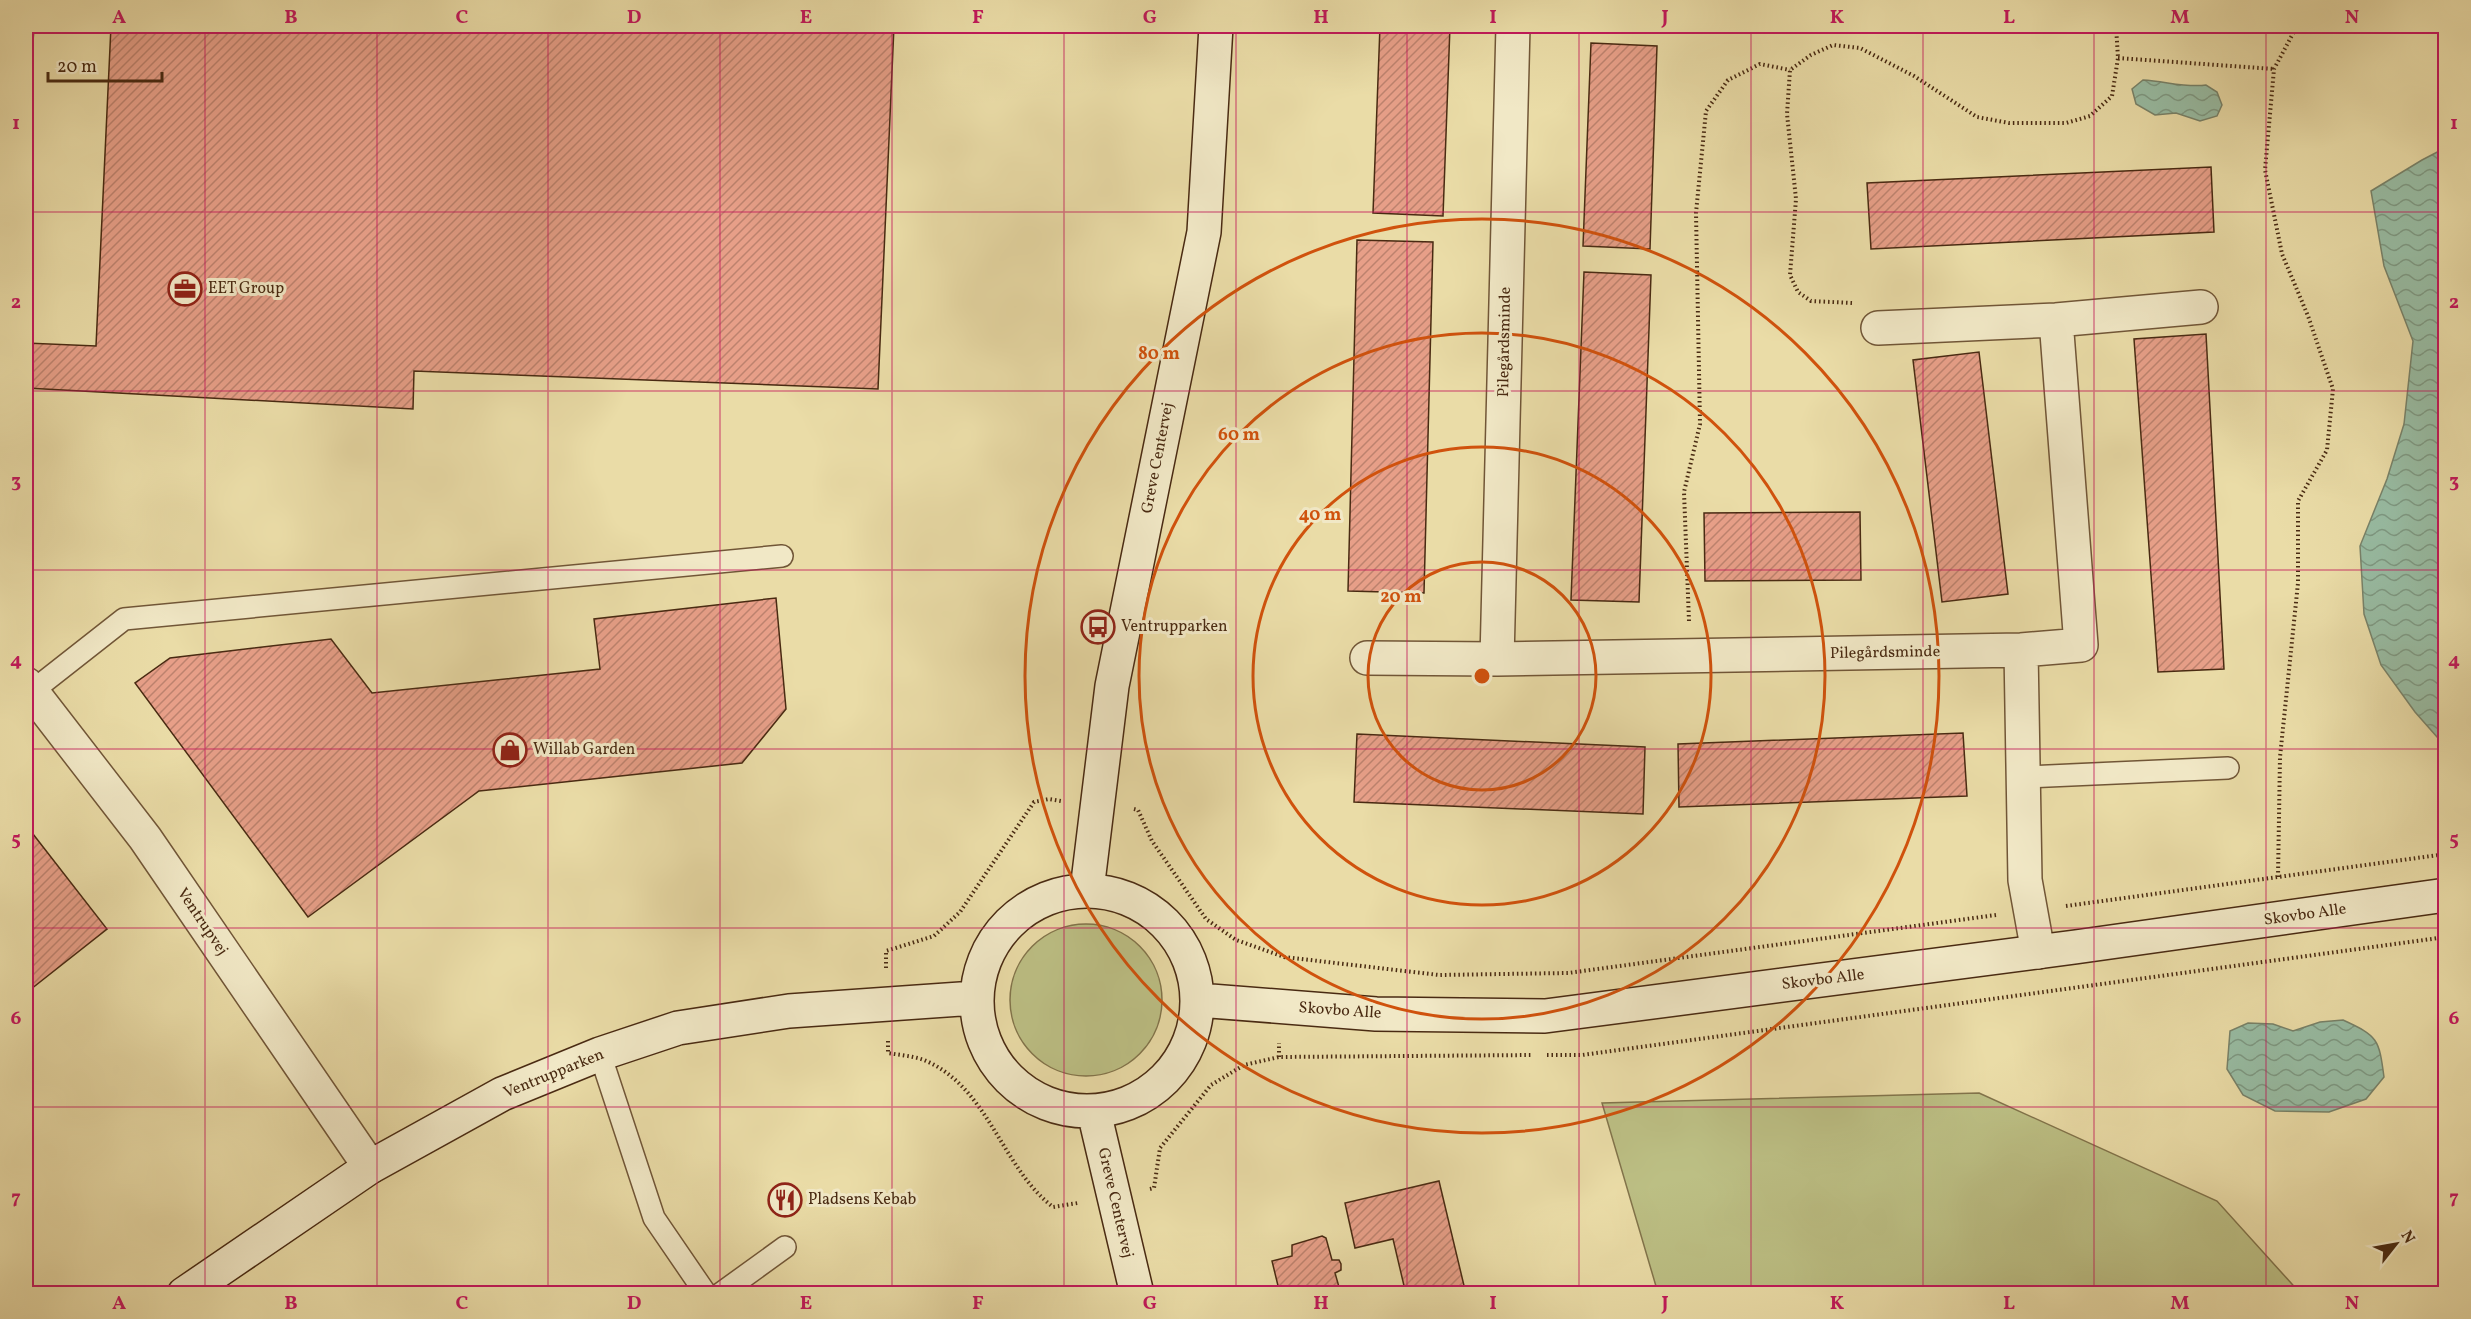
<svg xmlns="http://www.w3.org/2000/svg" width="2471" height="1319" viewBox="0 0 2471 1319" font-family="Vollkorn,serif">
	<defs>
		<pattern id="water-waves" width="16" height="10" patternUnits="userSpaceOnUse" patternTransform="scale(1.5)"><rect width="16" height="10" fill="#98bca3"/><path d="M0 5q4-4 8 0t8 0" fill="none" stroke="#7e9983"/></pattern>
		<pattern id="building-hatch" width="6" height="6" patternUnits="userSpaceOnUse" patternTransform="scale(1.5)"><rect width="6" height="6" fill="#e79f88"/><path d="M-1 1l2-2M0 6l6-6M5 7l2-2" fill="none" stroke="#bd826e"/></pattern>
	</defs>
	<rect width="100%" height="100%" fill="#eadca7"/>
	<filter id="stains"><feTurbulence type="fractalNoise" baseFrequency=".00333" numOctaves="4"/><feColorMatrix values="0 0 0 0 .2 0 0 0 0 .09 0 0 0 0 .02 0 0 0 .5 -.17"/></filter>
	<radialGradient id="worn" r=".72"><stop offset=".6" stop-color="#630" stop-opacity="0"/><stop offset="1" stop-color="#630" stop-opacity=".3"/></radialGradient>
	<path fill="#bcbf84" stroke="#82744b" stroke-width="1.5" d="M1010 1000a76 76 0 1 1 152 0a76 76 0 1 1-152 0Z
		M1979,1093L2217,1201L2300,1293H1658L1602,1103Z"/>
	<path fill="url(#water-waves)" stroke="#788269" stroke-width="1.5" d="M2143,80C2165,81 2185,88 2206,85L2217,92L2222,105L2217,116L2200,121L2176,113L2155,115L2136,104L2132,89Z
		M2445,148V746L2415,712L2381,665L2364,614L2360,546L2387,479L2404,424L2413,341L2384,266L2371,191L2422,160Z
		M2343,1020C2378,1036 2379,1039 2384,1077L2366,1099L2329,1112L2275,1111L2243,1095L2227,1069L2230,1031L2248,1023L2273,1024L2293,1031L2320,1022Z"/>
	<path fill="url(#building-hatch)" stroke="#492a12" stroke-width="1.5" d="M26,26H34L31,74H26Z
		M111,26H894L878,389L414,371L413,409L26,388V343L96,346Z
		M1380,26H1450L1443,216L1373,213Z
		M1591,43L1657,46L1650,249L1583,246Z
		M2211,167L2214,232L1871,249L1867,183Z
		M1357,240L1433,242L1424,593L1348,591Z
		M1584,272L1651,275L1639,602L1571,600Z
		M2206,334L2224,669L2158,672L2134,339Z
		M1979,352L2008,594L1942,602L1913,360Z
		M1860,512L1861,580L1705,581L1704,513Z
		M776,598L786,709L742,763L479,791L308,917L135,683L170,658L331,639L372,693L600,669L594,619Z
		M1963,733L1967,796L1679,807L1678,744Z
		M1357,734L1645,747L1643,814L1354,802Z
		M26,825L107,929L26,993Z
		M1439,1181L1466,1294H1388L1405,1290L1393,1239L1355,1248L1345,1203Z
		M1322,1236L1326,1238L1332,1260H1339L1341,1264V1270L1335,1273L1341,1294H1280L1272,1261L1292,1256V1245Z"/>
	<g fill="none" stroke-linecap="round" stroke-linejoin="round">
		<defs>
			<path id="lane" d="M26,696L124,619L782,556
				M2024,777L2228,768
				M600,1054L654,1218L706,1294
				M720,1294L785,1247"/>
			<path id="street" d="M1513,26L1497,659L2021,650L2081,645L2056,320
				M1878,328L2056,320L2201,307
				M2021,650L2025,880L2038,952
				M1367,658L1497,659
				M26,684L145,838L370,1167"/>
			<path id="secondary" d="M1087,890L1112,686L1204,232L1216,26
				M977 1001a110 110 0 1 1 220 0a110 110 0 1 1-220 0Z
				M1198,1000L1376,1014L1545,1016L2075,947L2446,895
				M1094,1112L1137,1294
				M184,1294L370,1167L502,1094L600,1054L678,1028L789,1011L975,998"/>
		</defs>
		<use href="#lane" stroke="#715637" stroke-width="24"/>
		<use href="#street" stroke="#715637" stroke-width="36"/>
		<use href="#secondary" stroke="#492a12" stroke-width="36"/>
		<path stroke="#492a12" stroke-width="4" stroke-dasharray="1.5 3" stroke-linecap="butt" d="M2118,58L2274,69
			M1852,303L1811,301L1798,292L1790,275L1796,199L1787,114L1790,70L1811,55L1833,45L1860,48L1914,76L1977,117L2009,123H2066L2090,116L2112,96L2118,58L2116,26
			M1689,621L1684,492L1700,424L1696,213L1706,111L1728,80L1760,64L1790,70
			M1134,809L1138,810L1152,841L1206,919L1236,940L1284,957L1439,975L1568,973L1996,915
			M2278,877L2280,757L2298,583V501L2327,450L2333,389L2308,316L2282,254L2265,170L2274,69L2297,26
			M2066,906L2446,854
			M886,968V951L934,936L960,912L1034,802L1049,799L1061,801
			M888,1041V1053C900,1055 913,1056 924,1060C989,1087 1001,1167 1053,1207L1078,1203
			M1547,1055H1582L2446,937
			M1279,1057V1043
			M1150,1189L1154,1188L1160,1148L1211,1085L1244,1065L1279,1057L1533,1055"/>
		<use href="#lane" stroke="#f1e8c6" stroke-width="21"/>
		<use href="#street" stroke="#f1e8c6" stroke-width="33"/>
		<use href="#secondary" stroke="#f1e8c6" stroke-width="33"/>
	</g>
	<path fill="none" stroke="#c2185b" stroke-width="1.5" stroke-opacity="0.55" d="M205,26V1294M377,26V1294M548,26V1294M720,26V1294M892,26V1294M1064,26V1294M1236,26V1294M1407,26V1294M1579,26V1294M1751,26V1294M1923,26V1294M2094,26V1294M2266,26V1294M26,212H2446M26,391H2446M26,570H2446M26,749H2446M26,928H2446M26,1107H2446"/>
	<g fill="none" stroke="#d0520d" stroke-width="3">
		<circle cx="1482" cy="676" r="114"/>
		<circle cx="1482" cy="676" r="229"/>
		<circle cx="1482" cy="676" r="343"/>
		<circle cx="1482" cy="676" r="457"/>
	</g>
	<defs>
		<symbol id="office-ring" viewBox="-11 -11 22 22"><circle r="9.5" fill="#f1e8c6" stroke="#8f2418" stroke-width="1.5"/><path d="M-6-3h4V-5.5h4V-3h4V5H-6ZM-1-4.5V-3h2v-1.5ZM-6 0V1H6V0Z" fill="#8f2418"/></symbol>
		<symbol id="bus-ring" viewBox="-11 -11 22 22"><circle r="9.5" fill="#f1e8c6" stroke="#8f2418" stroke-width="1.5"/><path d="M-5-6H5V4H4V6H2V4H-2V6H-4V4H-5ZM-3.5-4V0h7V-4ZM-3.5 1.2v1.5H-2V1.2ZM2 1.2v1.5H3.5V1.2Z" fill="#8f2418"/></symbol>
		<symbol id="shop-ring" viewBox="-11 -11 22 22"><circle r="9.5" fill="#f1e8c6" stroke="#8f2418" stroke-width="1.5"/><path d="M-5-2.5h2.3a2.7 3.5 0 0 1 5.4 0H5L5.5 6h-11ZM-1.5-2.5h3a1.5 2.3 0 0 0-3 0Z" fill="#8f2418"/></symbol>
		<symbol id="restaurant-ring" viewBox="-11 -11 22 22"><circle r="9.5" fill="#f1e8c6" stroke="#8f2418" stroke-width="1.5"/><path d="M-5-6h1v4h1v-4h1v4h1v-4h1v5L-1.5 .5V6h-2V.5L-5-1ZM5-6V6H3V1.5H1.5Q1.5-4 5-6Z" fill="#8f2418"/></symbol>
	</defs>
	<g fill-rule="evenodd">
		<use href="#office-ring" x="166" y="270" width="38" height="38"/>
		<use href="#bus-ring" x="1079" y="608" width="38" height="38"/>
		<use href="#shop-ring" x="491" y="731" width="38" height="38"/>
		<use href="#restaurant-ring" x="766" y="1181" width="38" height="38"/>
	</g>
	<g text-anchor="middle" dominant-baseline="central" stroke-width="6" stroke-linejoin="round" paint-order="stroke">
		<g font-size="16" fill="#492a12" stroke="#f1e8c6" text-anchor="start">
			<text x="208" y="289">EET Group</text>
			<text x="1121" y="627">Ventrupparken</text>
			<text x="533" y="750">Willab Garden</text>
			<text x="808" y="1200">Pladsens Kebab</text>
		</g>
		<g font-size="16" fill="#492a12" stroke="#f1e8c6">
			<text transform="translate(1505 342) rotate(-89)">Pilegårdsminde</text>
			<text transform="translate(1158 458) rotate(-79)">Greve Centervej</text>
			<text transform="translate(1885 653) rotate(-1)">Pilegårdsminde</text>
			<text transform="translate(2305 915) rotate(-8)">Skovbo Alle</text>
			<text transform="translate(202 922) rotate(56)">Ventrupvej</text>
			<text transform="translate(1823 980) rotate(-7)">Skovbo Alle</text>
			<text transform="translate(1340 1011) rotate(4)">Skovbo Alle</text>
			<text transform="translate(554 1074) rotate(-22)">Ventrupparken</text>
			<text transform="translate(1115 1203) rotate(77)">Greve Centervej</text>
		</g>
	</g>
	<circle cx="1482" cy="676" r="9" fill="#d0520d" stroke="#f1e8c6" stroke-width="3"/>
	<g font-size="18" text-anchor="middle" font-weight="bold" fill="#d0520d" stroke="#f1e8c6" stroke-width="6" stroke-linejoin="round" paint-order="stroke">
		<text x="1159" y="359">80 m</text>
		<text x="1239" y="440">60 m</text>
		<text x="1320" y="520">40 m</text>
		<text x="1401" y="602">20 m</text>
	</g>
	<rect width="2471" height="1319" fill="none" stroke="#eadca7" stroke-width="66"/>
	<g transform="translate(2396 1244) rotate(59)" stroke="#f1e8c6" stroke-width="4.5" paint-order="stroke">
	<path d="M0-4.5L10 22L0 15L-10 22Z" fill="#492a12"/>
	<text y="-9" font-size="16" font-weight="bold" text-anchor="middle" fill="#492a12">N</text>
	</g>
	<path d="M48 72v9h114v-9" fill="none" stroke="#492a12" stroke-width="3"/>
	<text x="57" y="72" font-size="18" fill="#492a12" stroke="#f1e8c6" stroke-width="4.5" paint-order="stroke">20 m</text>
	<rect x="33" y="33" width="2405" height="1253" fill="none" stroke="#c2185b" stroke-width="2"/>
	<g font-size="20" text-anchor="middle" font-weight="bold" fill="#c2185b">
		<text x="119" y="23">A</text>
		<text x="291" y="23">B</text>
		<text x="462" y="23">C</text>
		<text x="634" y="23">D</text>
		<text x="806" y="23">E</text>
		<text x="978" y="23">F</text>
		<text x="1150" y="23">G</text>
		<text x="1321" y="23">H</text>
		<text x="1493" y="23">I</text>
		<text x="1665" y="23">J</text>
		<text x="1837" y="23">K</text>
		<text x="2009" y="23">L</text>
		<text x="2180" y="23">M</text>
		<text x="2352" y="23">N</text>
		<text x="16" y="129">1</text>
		<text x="2454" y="129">1</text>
		<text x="16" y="308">2</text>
		<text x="2454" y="308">2</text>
		<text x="16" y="487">3</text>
		<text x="2454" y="487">3</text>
		<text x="16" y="666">4</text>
		<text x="2454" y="666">4</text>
		<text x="16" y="845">5</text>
		<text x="2454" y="845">5</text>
		<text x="16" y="1024">6</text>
		<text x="2454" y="1024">6</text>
		<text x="16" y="1203">7</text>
		<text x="2454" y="1203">7</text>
		<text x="119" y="1309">A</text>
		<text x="291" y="1309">B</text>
		<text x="462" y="1309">C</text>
		<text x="634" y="1309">D</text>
		<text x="806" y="1309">E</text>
		<text x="978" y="1309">F</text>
		<text x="1150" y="1309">G</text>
		<text x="1321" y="1309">H</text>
		<text x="1493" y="1309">I</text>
		<text x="1665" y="1309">J</text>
		<text x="1837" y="1309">K</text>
		<text x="2009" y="1309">L</text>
		<text x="2180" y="1309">M</text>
		<text x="2352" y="1309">N</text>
	</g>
	<rect width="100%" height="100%" filter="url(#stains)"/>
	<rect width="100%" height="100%" fill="url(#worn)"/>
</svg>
